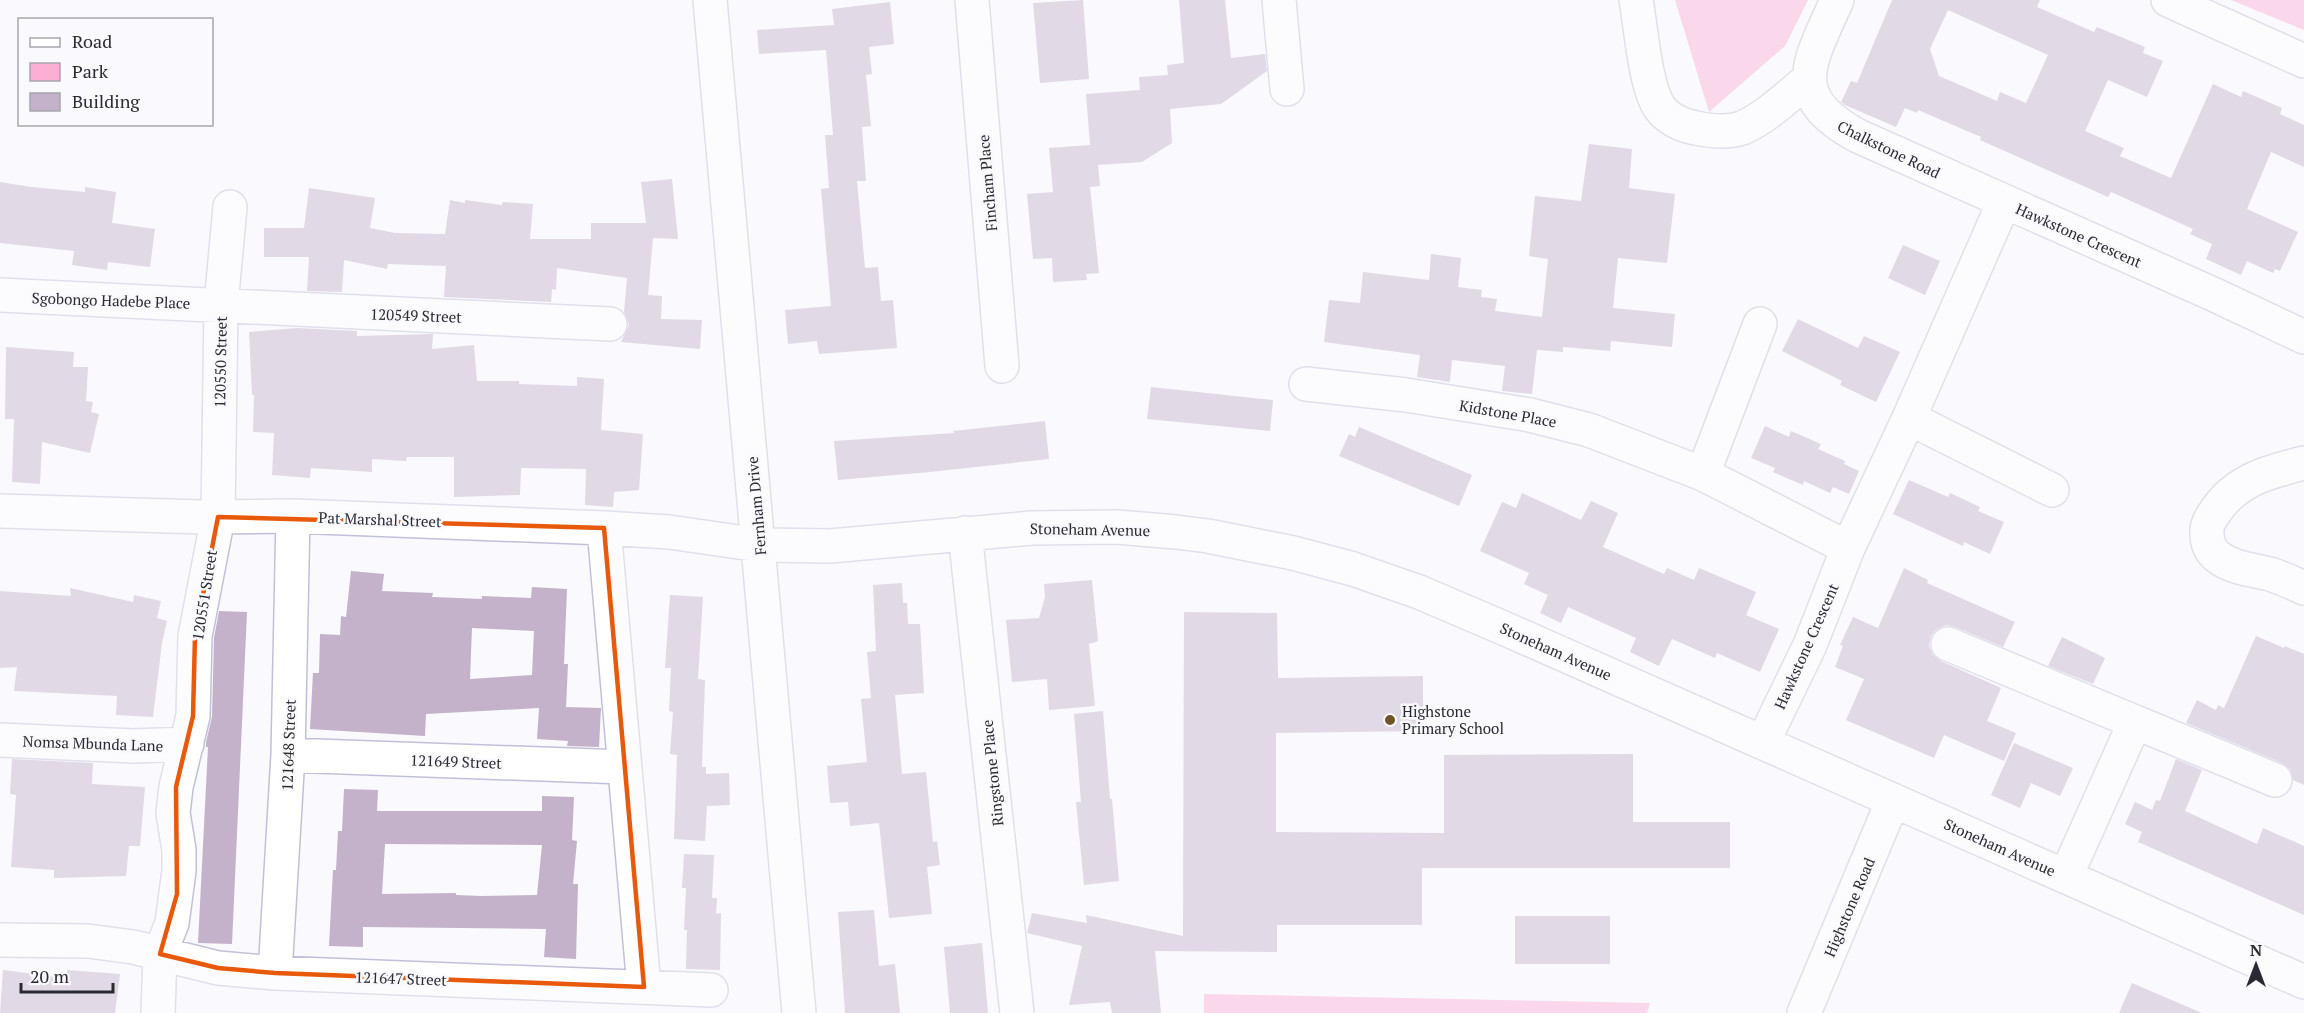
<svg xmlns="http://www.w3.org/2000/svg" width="2304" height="1013" viewBox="0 0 2304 1013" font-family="'PT Serif',serif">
	<rect width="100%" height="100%" fill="#f9f9fe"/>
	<path fill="#fdaed5" d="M1675,0H1808L1785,46L1709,112Z
		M2232,0H2304V30L2231,0Z
		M1204,994L1650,1003L1647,1013H1204Z"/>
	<path fill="#c3b2c9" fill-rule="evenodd" d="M1083,0L1089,79L1040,83L1033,3Z
		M1179,0H1225L1231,58L1265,54L1267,71L1221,104L1170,109L1172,143L1142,162L1098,165L1100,186L1090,187L1099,273L1086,274L1087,280L1053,282L1052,258L1033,259L1027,194L1053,192L1049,148L1090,145L1086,94L1140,90L1139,77L1168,75L1167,65L1184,63Z
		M1892,0H2040L2037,7L2094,32L2097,27L2145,47L2143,53L2163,61L2147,97L2108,80L2085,131L2124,148L2120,156L2171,178L2213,84L2241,97L2243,91L2282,108L2280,114L2304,125V167L2271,152L2247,209L2298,232L2280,271L2275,269L2273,273L2247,261L2241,275L2206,259L2212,244L2190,234L2193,229L2111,192L2108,197L1980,140L1981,137L1918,110L1917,113L1905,108L1896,127L1845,105L1841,102L1851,81L1857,83ZM1948,10L2048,55L2026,103L2000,92L1997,101L1939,76L1930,49Z
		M890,2L894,44L869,47L872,74L866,75L871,126L862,127L866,181H857L865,268L878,267L881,301L893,300L897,348L819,354L817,341L788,344L785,310L831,306L821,189L829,188L825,135H833L826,50L759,54L757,30L834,25L832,9Z
		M1589,144L1632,149L1629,188L1675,194L1667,263L1618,258L1613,308L1675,314L1672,347L1611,341L1610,351L1563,347V352L1537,350L1532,394L1502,391L1505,366L1452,360L1450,382L1417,377L1420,355L1324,342L1329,300L1360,303L1363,272L1429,280L1431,254L1461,258L1458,287L1482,290L1481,297L1497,299L1495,311L1542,317L1548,259L1529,256L1535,196L1581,201Z
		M672,179L678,239L653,238L648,295L662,296L661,319L702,320L700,349L621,342L629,325L624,312L627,278L557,268L556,290L552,289L551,302L444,297L446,266L388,264L387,269L344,260L342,292L307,291L309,257H264V228H304L309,188L375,198L370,228L395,233L445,234L450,200L465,203V200L502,205L503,202L533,204L530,239H591V223H646L641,182Z
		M0,182L31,187L85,192V187L116,192L112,223L155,229L150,267L108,262L107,270L72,265L74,251L0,243Z
		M1903,245L1940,261L1925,295L1888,278Z
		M1798,319L1858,348L1864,336L1900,352L1876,402L1840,385L1842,381L1782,351Z
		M297,328L357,331V336L433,334L432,349L474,345L477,381H519V384L577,386V377L604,379L601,430L643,434L639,490L614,492L613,507L585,505L586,469L521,468L520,495L454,497V457H407L406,461L372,459V472L311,468L310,478L272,475L274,433L253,432L254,395H252L249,332Z
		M6,347L74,352L73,367H88L86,401L93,402L91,412L99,414L90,453L42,442L40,484L12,482L14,419H5Z
		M1151,387L1273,400L1270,431L1147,419Z
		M1045,421L1049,459L930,472L838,480L834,441L954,433L953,431Z
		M1765,426L1789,437L1791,431L1821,444L1818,449L1845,461L1844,464L1859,471L1849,494L1833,487L1830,493L1804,481L1803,485L1773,472L1775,468L1751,458Z
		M1359,427L1472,475L1459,506L1339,456L1349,434L1355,437Z
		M1909,480L1948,497L1950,493L1980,507L1978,511L2004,522L1990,554L1964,542L1963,546L1893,514Z
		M1522,493L1581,520L1591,501L1618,513L1603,547L1664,574L1667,568L1694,580L1699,568L1756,592L1746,615L1779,629L1760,672L1717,653L1715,658L1672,639L1659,666L1630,652L1636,638L1568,607L1561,623L1540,613L1548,595L1524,584L1529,573L1480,551L1502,502L1516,508Z
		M1904,568L1928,580L1927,583L2015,622L2003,647L1955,627L1946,625L1936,630L1931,636L1929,646L1933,655L1941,661L2001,688L1987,721L2016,733L2004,761L1944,735L1934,758L1846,720L1864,679L1835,667L1843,646L1840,645L1853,617L1878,628Z
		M351,571L384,574L382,591L433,593L432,597L482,599V596L531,598L532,587L567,589L564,664H568L566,707L601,708L599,747L567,746L568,741L537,739L539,708L426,714L425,736L310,729L313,673H319L320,634L340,635L341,616L346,617ZM472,628L534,631L532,675L470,679Z
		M1092,580L1098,641L1089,644L1095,706L1049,710L1047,679L1012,682L1006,620L1039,618L1045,597L1044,584Z
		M902,583L903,603H907L908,624H920L924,693L895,695L902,774L926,772L933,842L937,841L940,865L927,867L932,914L889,918L879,823L850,826L848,802L830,803L827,766L867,762L861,699L871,698L867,652L876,651L873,585Z
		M70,588L133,602L134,595L161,601L157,618L167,621L162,643L153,717L116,715L117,696L14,691L17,667L0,668V591L71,596Z
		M670,595L703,597L698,679L705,680L702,767H706V774L729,773L730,805L707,806L705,841L674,839L677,755L670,754L673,712L669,711L671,668H665Z
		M219,611L247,612L232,944L198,943L208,747H206V742L212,717L214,638Z
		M1184,612L1277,613L1278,678L1423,676V731L1276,733V832L1444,833V755L1633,754V822H1730V868H1422V925H1277V952L1155,951L1161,1013H1112L1110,1002L1069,1005L1082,946L1027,933L1032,913L1087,923L1086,915L1183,936Z
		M2256,636L2284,648L2285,646L2304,654V785L2293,780L2290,769L2282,763L2186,723L2197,700L2216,710L2218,705L2224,708Z
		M2062,637L2105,658L2093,684L2048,666Z
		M1103,711L1110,799H1112L1119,881L1084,885L1076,802H1081L1074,714Z
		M2014,743L2073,768L2060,796L2031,783L2020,808L1991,795Z
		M12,759L93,763L92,784L145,787L140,846H129L126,876L54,878V870L11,867L16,795L10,794Z
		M2176,759L2202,770L2185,811L2257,844L2263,828L2304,846V915L2138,842L2142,832L2125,824L2135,802L2152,810L2156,800L2160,801Z
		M344,789L378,790L377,811H542V796L574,797L572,840L577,841L573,884H578L576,959L544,957L546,929L363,927V947L329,946L333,870H336L338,831H342ZM385,844L542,845L537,895L480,896L456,895V893L382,894Z
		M684,854L714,855L712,898H717L716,914L721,913L720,970L686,969L687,930H684L686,888H682Z
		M874,910L879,966L895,964L900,1013H845L838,912Z
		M1515,916H1610V964H1515Z
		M982,943L988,1013H950L944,947Z
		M3,970L66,978L67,970L120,974L115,1013H0Z
		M2132,983L2202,1013H2119Z"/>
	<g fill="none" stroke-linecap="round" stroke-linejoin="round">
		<defs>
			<path id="minor" d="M710,0L799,1013
				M972,0L1002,366
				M1279,0L1287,89
				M1636,0C1641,27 1645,87 1660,108C1668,119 1683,126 1696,128C1710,131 1728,133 1742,128C1766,118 1789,95 1809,79
				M1837,0C1810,62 1784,96 1858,136L2215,295L2304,337
				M2168,0L2304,61
				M0,295L610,324
				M1306,384L1406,395L1530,415L1589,430L1703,474L1848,548
				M1909,418L2052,490
				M2304,463C2268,472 2236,480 2215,512C2210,519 2206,526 2207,533C2207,543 2210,551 2218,557C2232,568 2253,570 2270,574C2282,578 2293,583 2304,588
				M1703,474L1760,324
				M0,511L203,517L293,516L604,528L669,532L759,545L830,546L1032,528L1117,527L1176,532L1208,536L1293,553L1353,569L1419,592L1508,630L2304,982
				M604,528L644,987
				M965,533L1017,1013
				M1948,644L2135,722L2066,876
				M2135,722L2275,780
				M0,740L133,746L187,744
				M1763,742L1810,645L1848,548L1909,418L2004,202
				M288,755L624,767
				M0,940L88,941L133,947L218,968L275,973L711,990
				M275,973L288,755L293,516
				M158,1013L160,954L172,923L179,871V850L173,813L176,787L193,716L195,636L218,517L221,305L230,207
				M1804,1013L1893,800"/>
		</defs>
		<use href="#minor" stroke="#c1c0da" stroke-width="36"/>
		<use href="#minor" stroke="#fff" stroke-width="33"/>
	</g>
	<path d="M0 0H2304V1013H0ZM218,517L604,528L644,987L275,973L218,968L160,954L177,894L176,787L193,716L195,636Z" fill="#f9f9fe" fill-opacity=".55" fill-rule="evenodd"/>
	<path fill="none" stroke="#e8590c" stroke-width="4.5" stroke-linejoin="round" d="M218,517L604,528L644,987L275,973L218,968L160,954L177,894L176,787L193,716L195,636Z"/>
	<circle fill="#6e5526" stroke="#f9f9fe" stroke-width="2" cx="1390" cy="720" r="6"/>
	<g text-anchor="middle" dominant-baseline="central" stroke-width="5" stroke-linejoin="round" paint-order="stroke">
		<g font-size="15" fill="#2a2a34" stroke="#f9f9fe">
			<text transform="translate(1889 149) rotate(26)">Chalkstone Road</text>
			<text transform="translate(987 183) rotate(-95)">Fincham Place</text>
			<text transform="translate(2079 235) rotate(24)">Hawkstone Crescent</text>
			<text transform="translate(111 300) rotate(2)">Sgobongo Hadebe Place</text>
			<text transform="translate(416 315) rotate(2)">120549 Street</text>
			<text transform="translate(220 362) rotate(-89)">120550 Street</text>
			<text transform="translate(1508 413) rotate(10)">Kidstone Place</text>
			<text transform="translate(756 506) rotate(-95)">Fernham Drive</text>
			<text transform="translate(380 519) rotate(2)">Pat Marshal Street</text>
			<text transform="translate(1090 529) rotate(1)">Stoneham Avenue</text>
			<text transform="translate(204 595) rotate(-81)">120551 Street</text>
			<text transform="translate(1806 646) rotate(-66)">Hawkstone Crescent</text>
			<text transform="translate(1556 651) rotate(24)">Stoneham Avenue</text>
			<text transform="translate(93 743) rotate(2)">Nomsa Mbunda Lane</text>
			<text transform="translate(288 745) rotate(-88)">121648 Street</text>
			<text transform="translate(456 761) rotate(2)">121649 Street</text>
			<text transform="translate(992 773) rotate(-96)">Ringstone Place</text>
			<text transform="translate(2000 847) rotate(24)">Stoneham Avenue</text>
			<text transform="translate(1849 907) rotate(-67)">Highstone Road</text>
			<text transform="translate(401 978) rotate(2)">121647 Street</text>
		</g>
		<g font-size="15" fill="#2a2a34" stroke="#f9f9fe" text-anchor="start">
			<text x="1402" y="711">Highstone<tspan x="1402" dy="17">Primary School</tspan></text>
		</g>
	</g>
	<rect x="18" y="18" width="195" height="108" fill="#f9f9fe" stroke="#a6a6ad" stroke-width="1.5"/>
	<rect x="30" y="38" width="30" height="9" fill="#ffffff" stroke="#a6a6ad" stroke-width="1.5"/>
	<text x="72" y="48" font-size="18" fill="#2a2a34">Road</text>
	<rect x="30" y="63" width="30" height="18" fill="#fdaed5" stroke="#a6a6ad" stroke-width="1.5"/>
	<text x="72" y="78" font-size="18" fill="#2a2a34">Park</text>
	<rect x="30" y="93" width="30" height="18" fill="#c3b2c9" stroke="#a6a6ad" stroke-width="1.5"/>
	<text x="72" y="108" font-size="18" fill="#2a2a34">Building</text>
	<g transform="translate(2256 965)" stroke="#f9f9fe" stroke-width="4.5" paint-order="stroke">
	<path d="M0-4.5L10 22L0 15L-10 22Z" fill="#2a2a34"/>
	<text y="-9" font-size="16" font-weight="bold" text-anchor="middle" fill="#2a2a34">N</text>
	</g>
	<path d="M21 983v9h92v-9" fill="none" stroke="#2a2a34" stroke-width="3"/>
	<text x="30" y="983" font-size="18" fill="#2a2a34" stroke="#f9f9fe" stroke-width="4.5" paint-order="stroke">20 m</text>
</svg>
